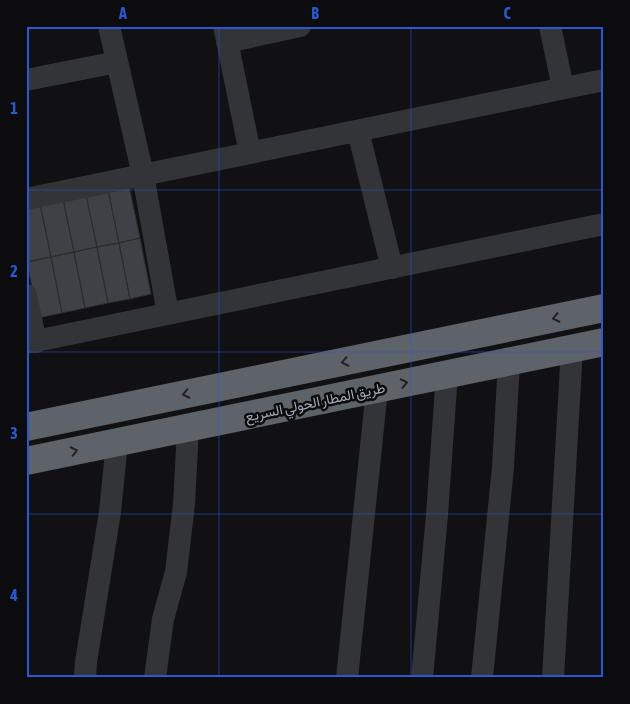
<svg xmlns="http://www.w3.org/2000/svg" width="630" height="704" viewBox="0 0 630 704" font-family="'Asap Condensed',Vazirmatn,sans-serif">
	<rect width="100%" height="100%" fill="#111113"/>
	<path fill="#404146" stroke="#2b2c2f" d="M128,181L140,238L119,243L107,185Z
		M107,185L119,243L97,247L85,190Z
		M85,190L97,247L74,252L62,194Z
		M62,194L74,252L51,257L39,199Z
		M39,199L51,257L27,262L26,202Z
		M140,238L151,294L130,299L119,243Z
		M119,243L130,299L108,303L97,247Z
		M97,247L108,303L85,308L74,252Z
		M74,252L85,308L62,313L51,257Z
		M51,257L62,313L38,318L27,262Z"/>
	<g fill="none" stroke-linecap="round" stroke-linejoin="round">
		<path stroke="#323438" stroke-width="22" d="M109,26L143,175L168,314
			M224,26L250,153
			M550,26L563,88
			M227,42L300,26
			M26,80L117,62
			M358,131L392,268
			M26,199L604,80
			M26,295L36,342
			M26,343L604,224
			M85,678L86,662L110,512L117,442
			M155,678L163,619L176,572L184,504L188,428
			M347,678L377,389
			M422,678L437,515L447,373
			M482,678L503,467L509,362
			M553,678L572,348"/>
		<path stroke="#5e6269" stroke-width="28" d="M26,427L604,308
			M26,461L604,342"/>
	</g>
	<defs><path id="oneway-chevron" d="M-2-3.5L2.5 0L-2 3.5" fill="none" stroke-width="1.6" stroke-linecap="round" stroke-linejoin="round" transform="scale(1.25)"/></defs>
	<g stroke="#202225">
		<use href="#oneway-chevron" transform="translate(556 318) rotate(168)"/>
		<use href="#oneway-chevron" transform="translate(345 362) rotate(168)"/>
		<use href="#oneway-chevron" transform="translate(404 383) rotate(-12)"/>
		<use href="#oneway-chevron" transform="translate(186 394) rotate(168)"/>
		<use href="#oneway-chevron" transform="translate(74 451) rotate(-12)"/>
	</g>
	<path fill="none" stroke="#2a57d4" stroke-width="1" stroke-opacity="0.55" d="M219,26V678M411,26V678M26,190H604M26,352H604M26,514H604"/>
	<g text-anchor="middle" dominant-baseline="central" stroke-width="5" stroke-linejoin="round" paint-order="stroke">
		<g font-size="14" fill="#a3a9b4" stroke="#0c0c0e">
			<text transform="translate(315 402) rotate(-12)">طريق المطار الحولي السريع</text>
		</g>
	</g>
	<rect width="630" height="704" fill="none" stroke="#0c0c0e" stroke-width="55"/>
	<rect x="28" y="28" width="574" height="648" fill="none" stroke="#2a57d4" stroke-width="2"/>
	<g font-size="16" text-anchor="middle" font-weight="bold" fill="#2a57d4">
		<text x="123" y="19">A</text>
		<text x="315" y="19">B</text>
		<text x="507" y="19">C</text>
		<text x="14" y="114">1</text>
		<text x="14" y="277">2</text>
		<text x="14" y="439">3</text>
		<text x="14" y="601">4</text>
	</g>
</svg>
